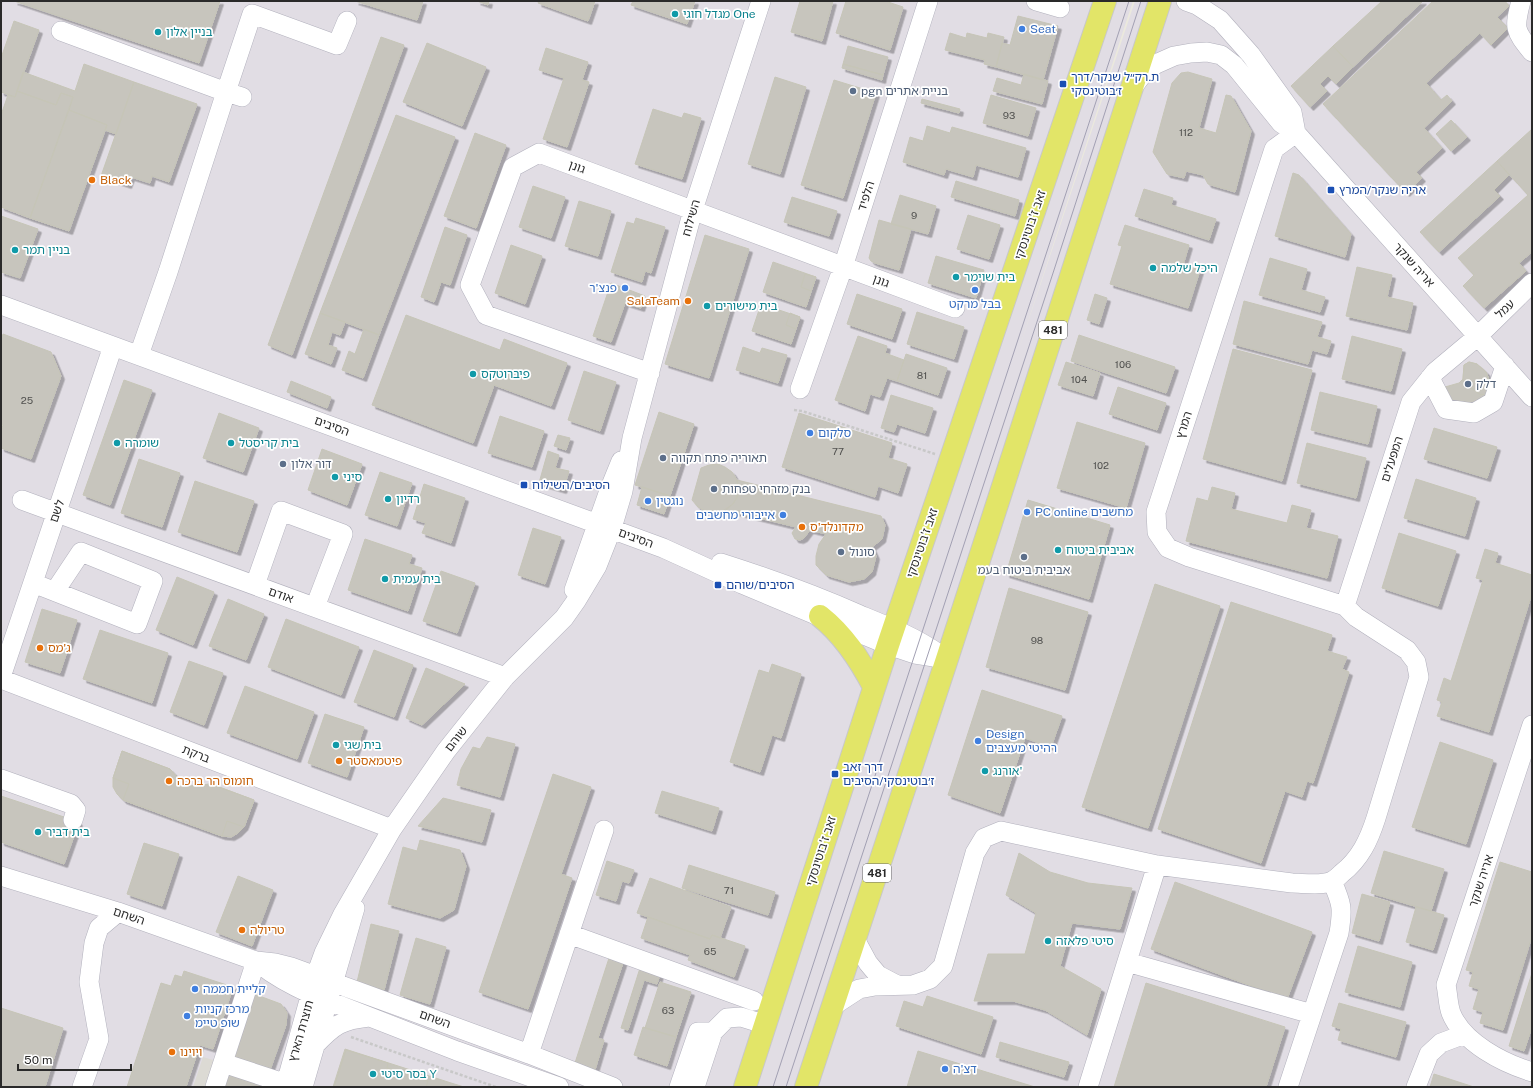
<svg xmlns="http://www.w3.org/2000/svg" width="1533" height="1088" viewBox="0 0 1533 1088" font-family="'Public Sans','Noto Sans Hebrew',sans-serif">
	<defs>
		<filter id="shadow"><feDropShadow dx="3.5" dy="3.5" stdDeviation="0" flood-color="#0004"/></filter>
	</defs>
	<rect width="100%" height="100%" fill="#ebe9dd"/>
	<path fill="#e1dde4" d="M1,1H1133L1015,361L1135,1H1532V1087H1Z"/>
	<path fill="#dcdad4" d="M203,1057L223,1063L215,1087H193Z"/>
	<path fill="#c7c5bd" stroke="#c6c5b7" filter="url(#shadow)" d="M14,1H220L199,63Z
		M355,1H423L417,20Z
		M477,1H489L488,5Z
		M539,1H595L588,21L538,3Z
		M633,1H695L687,24L631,5Z
		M800,1H833L822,41L791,32Z
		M846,1H885L903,7L890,50L836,33Z
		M1382,1H1423L1353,67L1333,46Z
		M1433,1H1505L1509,6L1497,17L1508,28L1491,45L1480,33L1426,83L1441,100L1447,95L1452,101L1424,128L1442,148L1416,172L1422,178L1406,193L1323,104Z
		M1018,16L1058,26L1043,80L996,67L1002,43L1010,45Z
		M14,21L39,30L15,97L1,92V58Z
		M950,33L966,38L967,33L987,38L988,33L1004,37L996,67L984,64L985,60L945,50Z
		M381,37L404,45L292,355L268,345Z
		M427,43L486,67L462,126L403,102Z
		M848,46L888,57L883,75L843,64Z
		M1333,46L1353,67L1336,84L1328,76L1320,84L1327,91L1310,107L1291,86Z
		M546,48L588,62L582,80L589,82L567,147L543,139L564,78L539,70Z
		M84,64L134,82L116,134L105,130L107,125L69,110L73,97L61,93L56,105L17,91L23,72L75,91Z
		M843,64L883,75L882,80L842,68Z
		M1188,72L1212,79L1199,128L1216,133L1226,95L1231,96L1251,131L1235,192L1208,184L1203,175L1186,171L1184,178L1167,174L1153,152L1172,83L1181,73Z
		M1024,74L1048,81L1042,104L993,91L997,78L1021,85Z
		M775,77L806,87L780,174L748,164Z
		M834,80L876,93L843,198L801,185Z
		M134,82L197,104L169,182L152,176L150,183L131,177L128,185L101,176Z
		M17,91L56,105L61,93L73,97L30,218L1,207V115L8,95L15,97Z
		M991,95L1036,108L1028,136L983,123Z
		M922,99L960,109L959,113L921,103Z
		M653,109L682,118L684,113L701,118L682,179L635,164Z
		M69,110L107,125L69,231L30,218Z
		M396,115L455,137L379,335L320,313Z
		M1451,120L1467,137L1451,151L1436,134Z
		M927,126L950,133L952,127L1026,148L1018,177L976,165L973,177L946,169L944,175L903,162L910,137L923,141Z
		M1532,129V252L1519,263L1526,271L1484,308L1463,286L1474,275L1458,258L1528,195L1497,161Z
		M475,133L506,145L476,228L444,216Z
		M1497,161L1509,175L1494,190L1500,196L1439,252L1420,232Z
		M1293,173L1299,175L1351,234L1345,257L1275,236Z
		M956,181L1019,200L1015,216L951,197Z
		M533,186L565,197L551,238L519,227Z
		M1144,189L1173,198L1171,205L1216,219L1209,240L1135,216Z
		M900,195L936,206L928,234L891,224Z
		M792,197L837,211L829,236L784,222Z
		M579,201L611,211L598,256L565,246Z
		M968,215L1000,225L989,259L957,249Z
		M1,216L38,229L20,278L1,272Z
		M636,218L665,227L651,273L645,271L642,282L611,272L627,222L634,224Z
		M879,220L911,229L899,270L875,263L871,261L869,258Z
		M1125,225L1189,245L1183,265L1200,270L1188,308L1110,284L1122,246L1118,245Z
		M445,227L467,235L450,285L441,282L434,302L421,297Z
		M705,235L749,249L709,378L665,364Z
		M511,245L542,256L525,304L495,293Z
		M936,256L984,270L976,298L928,283Z
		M1270,258L1307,269L1301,290L1325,297L1320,312L1259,295Z
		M773,262L816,277L806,307L763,292Z
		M1357,267L1392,275L1387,297L1413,303L1407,330L1346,316Z
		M805,274L816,277L811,291L801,287Z
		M611,283L645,296L641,308L625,303L611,342L593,336Z
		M857,294L902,309L892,339L847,324Z
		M1095,294L1107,298L1099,324L1087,320Z
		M1244,301L1322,322L1317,337L1331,341L1327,354L1312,350L1308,364L1233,344Z
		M761,304L800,317L791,344L752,331Z
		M917,312L964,327L954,359L907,344Z
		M320,313L345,322L340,335L332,332L328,345L337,348L331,364L305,354Z
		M790,313L800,317L796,329L786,325Z
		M406,315L500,350L504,339L567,363L551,406L494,385L473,443L372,405Z
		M364,329L379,335L363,378L342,370L349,351L355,354Z
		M3,334L51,352L61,376L31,459L1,448V431L3,425L1,424V341Z
		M1079,335L1175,367L1166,393L1071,361Z
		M858,336L887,346L885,353L904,360L897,381L887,378L880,397L870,394L865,411L835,400Z
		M1352,336L1402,349L1391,391L1342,379Z
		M743,347L760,353L762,348L787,355L778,383L736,370Z
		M1233,349L1312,370L1282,481L1203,459Z
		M906,354L947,368L938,395L897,381Z
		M1066,362L1100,373L1093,396L1058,385Z
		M1469,362L1477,364L1486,372L1489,380V388L1486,395L1465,407L1450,401L1445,387L1459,383L1463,379L1464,365Z
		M1469,362L1477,364L1486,372L1489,380V388L1486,395L1479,394L1465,383L1463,379L1464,365Z
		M584,371L616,382L600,431L568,420Z
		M124,380L152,390L110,505L83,495Z
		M291,381L331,397L327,408L287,392Z
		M1118,387L1166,403L1157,430L1109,414Z
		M1320,392L1377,406L1368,444L1311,430Z
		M891,395L933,408L925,433L897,424L894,432L881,428Z
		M659,412L694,424L670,496L635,485Z
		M219,413L259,428L243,472L203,458Z
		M799,413L892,443L888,458L907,464L898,493L878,486L875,497L782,467Z
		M500,416L544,431L532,467L488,453Z
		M1077,422L1145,443L1126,508L1057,488Z
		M1434,428L1497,447L1487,478L1424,459Z
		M558,435L570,438L566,450L554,446Z
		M1307,443L1366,458L1356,498L1297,483Z
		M322,449L362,464L347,505L308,490Z
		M548,451L559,455L555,468L569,471L563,490L539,483Z
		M139,459L180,473L162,527L121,513Z
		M718,464L725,467L732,472L737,480L738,488L737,497L733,504L721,512L713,513L705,511L698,507L692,500L701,468L709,465Z
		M380,472L412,483L397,526L365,515Z
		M1416,479L1476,498L1465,536L1404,518Z
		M737,480L881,516L885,525L882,539L872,547L876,556L872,572L864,579L849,582L826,575L816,565V556L819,544L826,534L810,530L804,538L800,540L795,539L792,533L796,527L726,510L733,504L737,497L738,488Z
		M195,481L254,501L237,552L178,532Z
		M424,484L465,498L451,543L422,533L426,523L413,519Z
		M642,487L670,496L664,514L637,505Z
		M1212,487L1235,493L1231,509L1287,523L1292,505L1311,510L1306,528L1338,536L1327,578L1186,541L1197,498L1208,501Z
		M1028,500L1110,525L1089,599L1006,574Z
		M533,528L561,537L545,584L518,575Z
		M1399,533L1456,551L1438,606L1382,588Z
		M365,539L412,555L409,564L422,568L408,611L348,590Z
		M1485,549L1498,553L1495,563L1532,575V593L1489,732L1437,716L1442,702L1437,700L1444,678L1451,681L1483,580L1476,578Z
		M441,571L475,583L457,633L423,621Z
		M177,577L214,592L193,645L156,630Z
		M1155,584L1220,606L1148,828L1082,807Z
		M1009,588L1088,612L1065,690L986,667Z
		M228,599L264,614L246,660L209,646Z
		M1231,602L1332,635L1327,651L1347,657L1342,669L1349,672L1313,783L1307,781L1302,797L1285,791L1261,863L1158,829Z
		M42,609L77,620L60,673L25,662Z
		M286,619L359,647L341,695L268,667Z
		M100,630L168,653L152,703L83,679Z
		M374,650L413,665L394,717L354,702Z
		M189,661L223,673L204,725L170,712Z
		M772,664L801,674L781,738L772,735L760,772L730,762L759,670L769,673Z
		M426,668L465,684L422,725L406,718Z
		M245,686L314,712L297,759L227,733Z
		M982,690L1062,716L1051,747L1025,738L1000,813L948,795Z
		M325,714L364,727L347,777L308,763Z
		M487,737L515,744L500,797L457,785L461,769L473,747L480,749Z
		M1440,742L1493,760L1466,844L1412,827Z
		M122,751L170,769L181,782L191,786L211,784L254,800L244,827L238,833L231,837L222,836L123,800L117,794L113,787V778Z
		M122,751L170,769L181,782L191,786L211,784L254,800L244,827L227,821L222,836L123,800L129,784L113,778Z
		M553,774L591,787L561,874L572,878L528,1009L479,992Z
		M662,791L719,808L712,831L655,813Z
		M1,796L79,822L64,864L1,842Z
		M443,798L491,810L482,842L418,826Z
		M420,840L460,850L466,866L454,910L440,918L388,904L403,847L417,851Z
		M144,843L179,854L162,906L127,894Z
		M1384,851L1444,869L1431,911L1371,893Z
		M1019,853L1050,872L1088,883L1132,888L1120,929L1072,923L1060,966L1101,989L1087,1035L1045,1010L1013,1001H974L988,954H1025L1036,913L1006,895Z
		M607,861L634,870L629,883L622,881L616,901L596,895Z
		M1500,862L1532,872V936L1503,1030L1480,1023L1483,1012L1473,1009L1479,989L1469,986L1473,972L1466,970Z
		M689,865L775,892L768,915L682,888Z
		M238,876L273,890L252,946L216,932Z
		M650,878L731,907L720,938L712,935L710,939L637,913Z
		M1175,882L1312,932L1287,999L1151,949Z
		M1362,894L1390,902L1379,941L1352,933Z
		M1416,907L1444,915L1433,950L1406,942Z
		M648,917L710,939L712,935L745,946L734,977L688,960L690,955L641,938Z
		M371,924L399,931L384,990L357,982Z
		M416,938L446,947L430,1004L400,995Z
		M1358,946L1412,962L1400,1007L1345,992Z
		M610,955L624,960L598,1038L604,1040L594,1073L574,1066Z
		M640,968L660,974L657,984L644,980L628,1030L621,1028Z
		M184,971L233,987L213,1049L200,1045L186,1087H127L161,983L171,986L175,975L182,977Z
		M1532,973V1027L1524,1051L1509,1046Z
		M660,982L691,992L676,1037L645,1028Z
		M1146,983L1285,1027L1266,1087H1114Z
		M254,994L281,1004L287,1013L286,1025L270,1070L232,1057Z
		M927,996L993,1017L981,1054L896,1026L904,1001L923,1007Z
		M1339,1003L1406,1022L1396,1057L1338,1040L1341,1029L1332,1026Z
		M1,1008L63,1028L45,1087H1Z
		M643,1027L676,1037L667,1066L634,1055Z
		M1000,1042L1069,1062L1064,1077L996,1057Z
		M345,1049L448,1082L464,1087H333Z
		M346,1050L388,1063L387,1068L428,1081L426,1087H334Z
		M918,1051L1035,1087H907Z
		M227,1072L265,1085V1087H222Z
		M1434,1074L1474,1087H1430Z"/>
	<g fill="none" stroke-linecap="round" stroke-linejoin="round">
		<defs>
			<path id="minor" d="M1036,1L1060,8
				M1186,1L1197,5L1220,20L1251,55L1292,112L1296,133
				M1521,1C1514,28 1514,30 1532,52
				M61,31L226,92L168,272L139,355
				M1133,87L1143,74L1156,64L1174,56L1191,53L1207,52L1221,55L1234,65L1281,123L1296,133L1532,397
				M242,97L226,92L252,14L337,45L347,21
				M1,305L663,548L742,584L888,645L915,654L947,659
				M650,373L486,315L470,285L513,167L539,153L955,308
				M1430,378L1446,409L1474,413L1493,402L1505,366
				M800,389L843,267L928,1
				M22,500L505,677
				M721,563C768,578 815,595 860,615C887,626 915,637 939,654
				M33,583L137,624L153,581L81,552L55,591
				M255,585L281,511L343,534L315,607
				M574,590L610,488L621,461
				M1345,606L1411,402L1435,372L1478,336L1532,283
				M1,677L113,346
				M1,679L392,829
				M1532,725L1446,985C1448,994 1448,1005 1451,1013C1463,1043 1503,1063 1532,1072
				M1,779L71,804L76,810L73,820
				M1,876L118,912L256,961L275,963L291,967L529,1054L613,1087
				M569,934L754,1001
				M855,939L868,963L878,975L897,985
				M257,962C274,976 291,985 311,994L457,1051L559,1087
				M1127,962L1312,1014
				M833,1006L859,989L875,986L913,985L930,979L943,966L975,853L984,838L1001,831L1157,865L1292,883C1303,883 1322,886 1332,881C1336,879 1339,876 1342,873C1360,859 1369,840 1376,818L1419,677L1416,662L1407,650L1356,617L1345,606L1189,557L1168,548L1157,532L1156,512L1274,149L1296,133
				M315,1045C334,1025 341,1020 369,1017
				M529,1054L604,830
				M223,1063L290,1085
				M82,1087L99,1039L89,982L94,943L99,928L118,912
				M215,1087L256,961
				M285,1087L316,975L324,953L343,914L392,829L446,751L505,677L564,618L576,601L597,566L612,528L623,491L632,438L693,210L761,1
				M303,1087L355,908
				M679,1087L698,1032H713
				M695,1087L713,1032L727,1018L741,1017L757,1022L767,1019
				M1088,1087L1157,865
				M1288,1087L1339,933C1343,908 1342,904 1332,881
				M1416,1087L1429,1054L1441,1043L1465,1034"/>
			<path id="major" d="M820,616C844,635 860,660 874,687
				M745,1087L888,645L1105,1
				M806,1087L947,659L1160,1"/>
		</defs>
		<use href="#minor" stroke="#b2b1bd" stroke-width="20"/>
		<use href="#major" stroke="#c8c8c8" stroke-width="24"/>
		<path stroke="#c8c8c8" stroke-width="2.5" stroke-dasharray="3 2" stroke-linecap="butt" d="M794,410L802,411L935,454
			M351,1037L496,1087"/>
		<use href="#minor" stroke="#fff" stroke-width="19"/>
		<use href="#major" stroke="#e2e568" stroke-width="22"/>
		<path stroke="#a2a0b3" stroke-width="1" d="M773,1087L1129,1
			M786,1087L1054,270L1141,1"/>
	</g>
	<g fill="#0f9aa8" stroke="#fff" stroke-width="1.5">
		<circle cx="675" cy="14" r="4"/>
		<circle cx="158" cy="32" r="4"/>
		<circle cx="15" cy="250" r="4"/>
		<circle cx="1153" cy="268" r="4"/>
		<circle cx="956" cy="277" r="4"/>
		<circle cx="707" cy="306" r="4"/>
		<circle cx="473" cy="374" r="4"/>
		<circle cx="117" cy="443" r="4"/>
		<circle cx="231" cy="443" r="4"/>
		<circle cx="335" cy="477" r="4"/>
		<circle cx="388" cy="499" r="4"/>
		<circle cx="1058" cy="550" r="4"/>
		<circle cx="385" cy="579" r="4"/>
		<circle cx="336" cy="745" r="4"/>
		<circle cx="985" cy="771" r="4"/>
		<circle cx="38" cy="832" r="4"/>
		<circle cx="1048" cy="941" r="4"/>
		<circle cx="373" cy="1074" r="4"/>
	</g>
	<g fill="#3f7fe0" stroke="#fff" stroke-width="1.5">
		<circle cx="1022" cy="29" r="4"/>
		<circle cx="625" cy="288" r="4"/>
		<circle cx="975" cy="290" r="4"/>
		<circle cx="810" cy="433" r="4"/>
		<circle cx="648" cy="501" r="4"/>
		<circle cx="1027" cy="512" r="4"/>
		<circle cx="783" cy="515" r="4"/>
		<circle cx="978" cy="741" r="4"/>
		<circle cx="195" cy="989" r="4"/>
		<circle cx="187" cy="1016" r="4"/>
		<circle cx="945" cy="1069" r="4"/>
	</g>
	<g fill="#1a4fb4" stroke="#fff" stroke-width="1.5">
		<rect x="1059" y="80" width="8" height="8" rx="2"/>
		<rect x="1327" y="186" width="8" height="8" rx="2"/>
		<rect x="520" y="481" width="8" height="8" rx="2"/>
		<rect x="714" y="581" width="8" height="8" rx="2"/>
		<rect x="831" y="770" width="8" height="8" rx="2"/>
	</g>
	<g fill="#5c6f8a" stroke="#fff" stroke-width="1.5">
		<circle cx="853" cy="91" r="4"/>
		<circle cx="1468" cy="384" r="4"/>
		<circle cx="663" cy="458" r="4"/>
		<circle cx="283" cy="464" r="4"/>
		<circle cx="714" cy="489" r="4"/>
		<circle cx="841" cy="552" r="4"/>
		<circle cx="1024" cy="557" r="4"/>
	</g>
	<g fill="#e8710a" stroke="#fff" stroke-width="1.5">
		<circle cx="92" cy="180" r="4"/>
		<circle cx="688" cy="301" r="4"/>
		<circle cx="802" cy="527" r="4"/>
		<circle cx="40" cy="648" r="4"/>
		<circle cx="339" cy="761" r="4"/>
		<circle cx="169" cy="781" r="4"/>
		<circle cx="242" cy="930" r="4"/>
		<circle cx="172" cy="1052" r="4"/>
	</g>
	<g text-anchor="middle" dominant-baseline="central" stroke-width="3.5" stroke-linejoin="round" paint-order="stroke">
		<g font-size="10" fill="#51514f">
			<text x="1009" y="115">93</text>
			<text x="1186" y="132">112</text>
			<text x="914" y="215">9</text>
			<text x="1123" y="364">106</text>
			<text x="922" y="375">81</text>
			<text x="1079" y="379">104</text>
			<text x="27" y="400">25</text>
			<text x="838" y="451">77</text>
			<text x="1101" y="465">102</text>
			<text x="1037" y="640">98</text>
			<text x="729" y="890">71</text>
			<text x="710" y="951">65</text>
			<text x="668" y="1010">63</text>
		</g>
		<g fill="#fff" stroke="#6a6a6a" stroke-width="1">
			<rect x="1039" y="321" width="28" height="18" rx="3"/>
			<rect x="863" y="864" width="28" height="18" rx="3"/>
		</g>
		<g font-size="11" font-weight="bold" fill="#2a2a2a">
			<text x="1053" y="330">481</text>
			<text x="877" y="873">481</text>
		</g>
		<g font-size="12" fill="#0d838f" stroke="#fff" text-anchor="start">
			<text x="683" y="14">מגדל חוגי One</text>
			<text x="166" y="32">בניין אלון</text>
			<text x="23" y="250">בניין תמר</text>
			<text x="1161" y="268">היכל שלמה</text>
			<text x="964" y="277">בית שוימר</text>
			<text x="715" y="306">בית מישורים</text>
			<text x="481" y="374">פיברוטקס</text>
			<text x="125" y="443">שומרה</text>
			<text x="239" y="443">בית קריסטל</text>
			<text x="343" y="477">סיני</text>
			<text x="396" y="499">רדיון</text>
			<text x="1066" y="550">אביבית ביטוח</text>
			<text x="393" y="579">בית עמית</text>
			<text x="344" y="745">בית שגי</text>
			<text x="993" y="771">אורנג'</text>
			<text x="46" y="832">בית דביר</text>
			<text x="1056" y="941">סיטי פלאזה</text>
			<text x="381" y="1074">בסר סיטי Y</text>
		</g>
		<g font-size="12" fill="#366cbe" stroke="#fff" text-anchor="start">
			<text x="1030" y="29">Seat</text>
			<text x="617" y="288" text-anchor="end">פנצ'ר</text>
			<text x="975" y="304" text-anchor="middle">בבל מרקט</text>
			<text x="818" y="433">סלקום</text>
			<text x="656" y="501">נוגטין</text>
			<text x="1035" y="512">PC online מחשבים</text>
			<text x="775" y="515" text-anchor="end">אייבורי מחשבים</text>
			<text x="986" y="734">Design<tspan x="986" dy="14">רהיטי מעצבים</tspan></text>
			<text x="203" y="989">קליית חממה</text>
			<text x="195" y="1009">מרכז קניות<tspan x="195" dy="14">שופ טיימ</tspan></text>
			<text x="953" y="1069">דצ'ה</text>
		</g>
		<g font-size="12" fill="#164399" stroke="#fff" text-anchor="start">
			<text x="1071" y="77">ת.רק״ל שנקר/דרך<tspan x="1071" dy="14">ז׳בוטינסקי</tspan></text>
			<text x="1339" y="190">אריה שנקר/המרץ</text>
			<text x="532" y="485">הסיבים/השילוח</text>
			<text x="726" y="585">הסיבים/שוהם</text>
			<text x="843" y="767">דרך זאב<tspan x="843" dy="14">ז׳בוטינסקי/הסיבים</tspan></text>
		</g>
		<g font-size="12" fill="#4e5e75" stroke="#fff" text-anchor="start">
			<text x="861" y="91">pgn בניית אתרים</text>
			<text x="1476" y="384">דלק</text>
			<text x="671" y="458">תאוריה פתח תקווה</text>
			<text x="291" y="464">דור אלון</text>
			<text x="722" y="489">בנק מזרחי טפחות</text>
			<text x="849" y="552">סונול</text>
			<text x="1024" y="570" text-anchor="middle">אביבית ביטוח בעמ</text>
		</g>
		<g font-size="12" fill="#2a2a2a" stroke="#fff">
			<text transform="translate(577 167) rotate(20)">גונן</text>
			<text transform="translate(866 196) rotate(-72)">הלפיד</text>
			<text transform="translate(691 218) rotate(-74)">השילוח</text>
			<text transform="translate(1030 225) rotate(-71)">זאב ז'בוטינסקי</text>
			<text transform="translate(1414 265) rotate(48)">אריה שנקר</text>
			<text transform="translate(881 281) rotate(20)">גונן</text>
			<text transform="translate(1505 309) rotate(-44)">עמל</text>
			<text transform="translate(1184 425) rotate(-72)">המרץ</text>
			<text transform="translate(332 426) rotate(20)">הסיבים</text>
			<text transform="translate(1392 459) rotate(-72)">המפעלים</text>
			<text transform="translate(57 511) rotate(-71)">לשם</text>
			<text transform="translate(636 538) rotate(20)">הסיבים</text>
			<text transform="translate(922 543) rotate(-71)">זאב ז'בוטינסקי</text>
			<text transform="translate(281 595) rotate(20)">אודם</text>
			<text transform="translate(456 739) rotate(-52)">שוהם</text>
			<text transform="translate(196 754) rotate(21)">ברקת</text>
			<text transform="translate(821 851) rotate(-72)">זאב ז'בוטינסקי</text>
			<text transform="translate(1481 881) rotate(-72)">אריה שנקר</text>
			<text transform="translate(129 916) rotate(19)">השחם</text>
			<text transform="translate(435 1019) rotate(20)">השחם</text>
			<text transform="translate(301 1031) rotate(-74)">תוצרת הארץ</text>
		</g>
		<g font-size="12" fill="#c56008" stroke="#fff" text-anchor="start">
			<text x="100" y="180">Black</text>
			<text x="680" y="301" text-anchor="end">SalaTeam</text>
			<text x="810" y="527">מקדונלד'ס</text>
			<text x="48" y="648">ג'מס</text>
			<text x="347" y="761">פיטמאסטר</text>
			<text x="177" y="781">חומוס הר ברכה</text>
			<text x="250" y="930">טריולה</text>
			<text x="180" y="1052">ויוינו</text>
		</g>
	</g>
	<rect width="1533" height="1088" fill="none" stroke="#2a2a2a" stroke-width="4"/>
	<path d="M18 1064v6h113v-6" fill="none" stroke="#2a2a2a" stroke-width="2"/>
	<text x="24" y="1064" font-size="12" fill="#2a2a2a" stroke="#ffffff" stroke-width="3" paint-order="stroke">50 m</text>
</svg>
